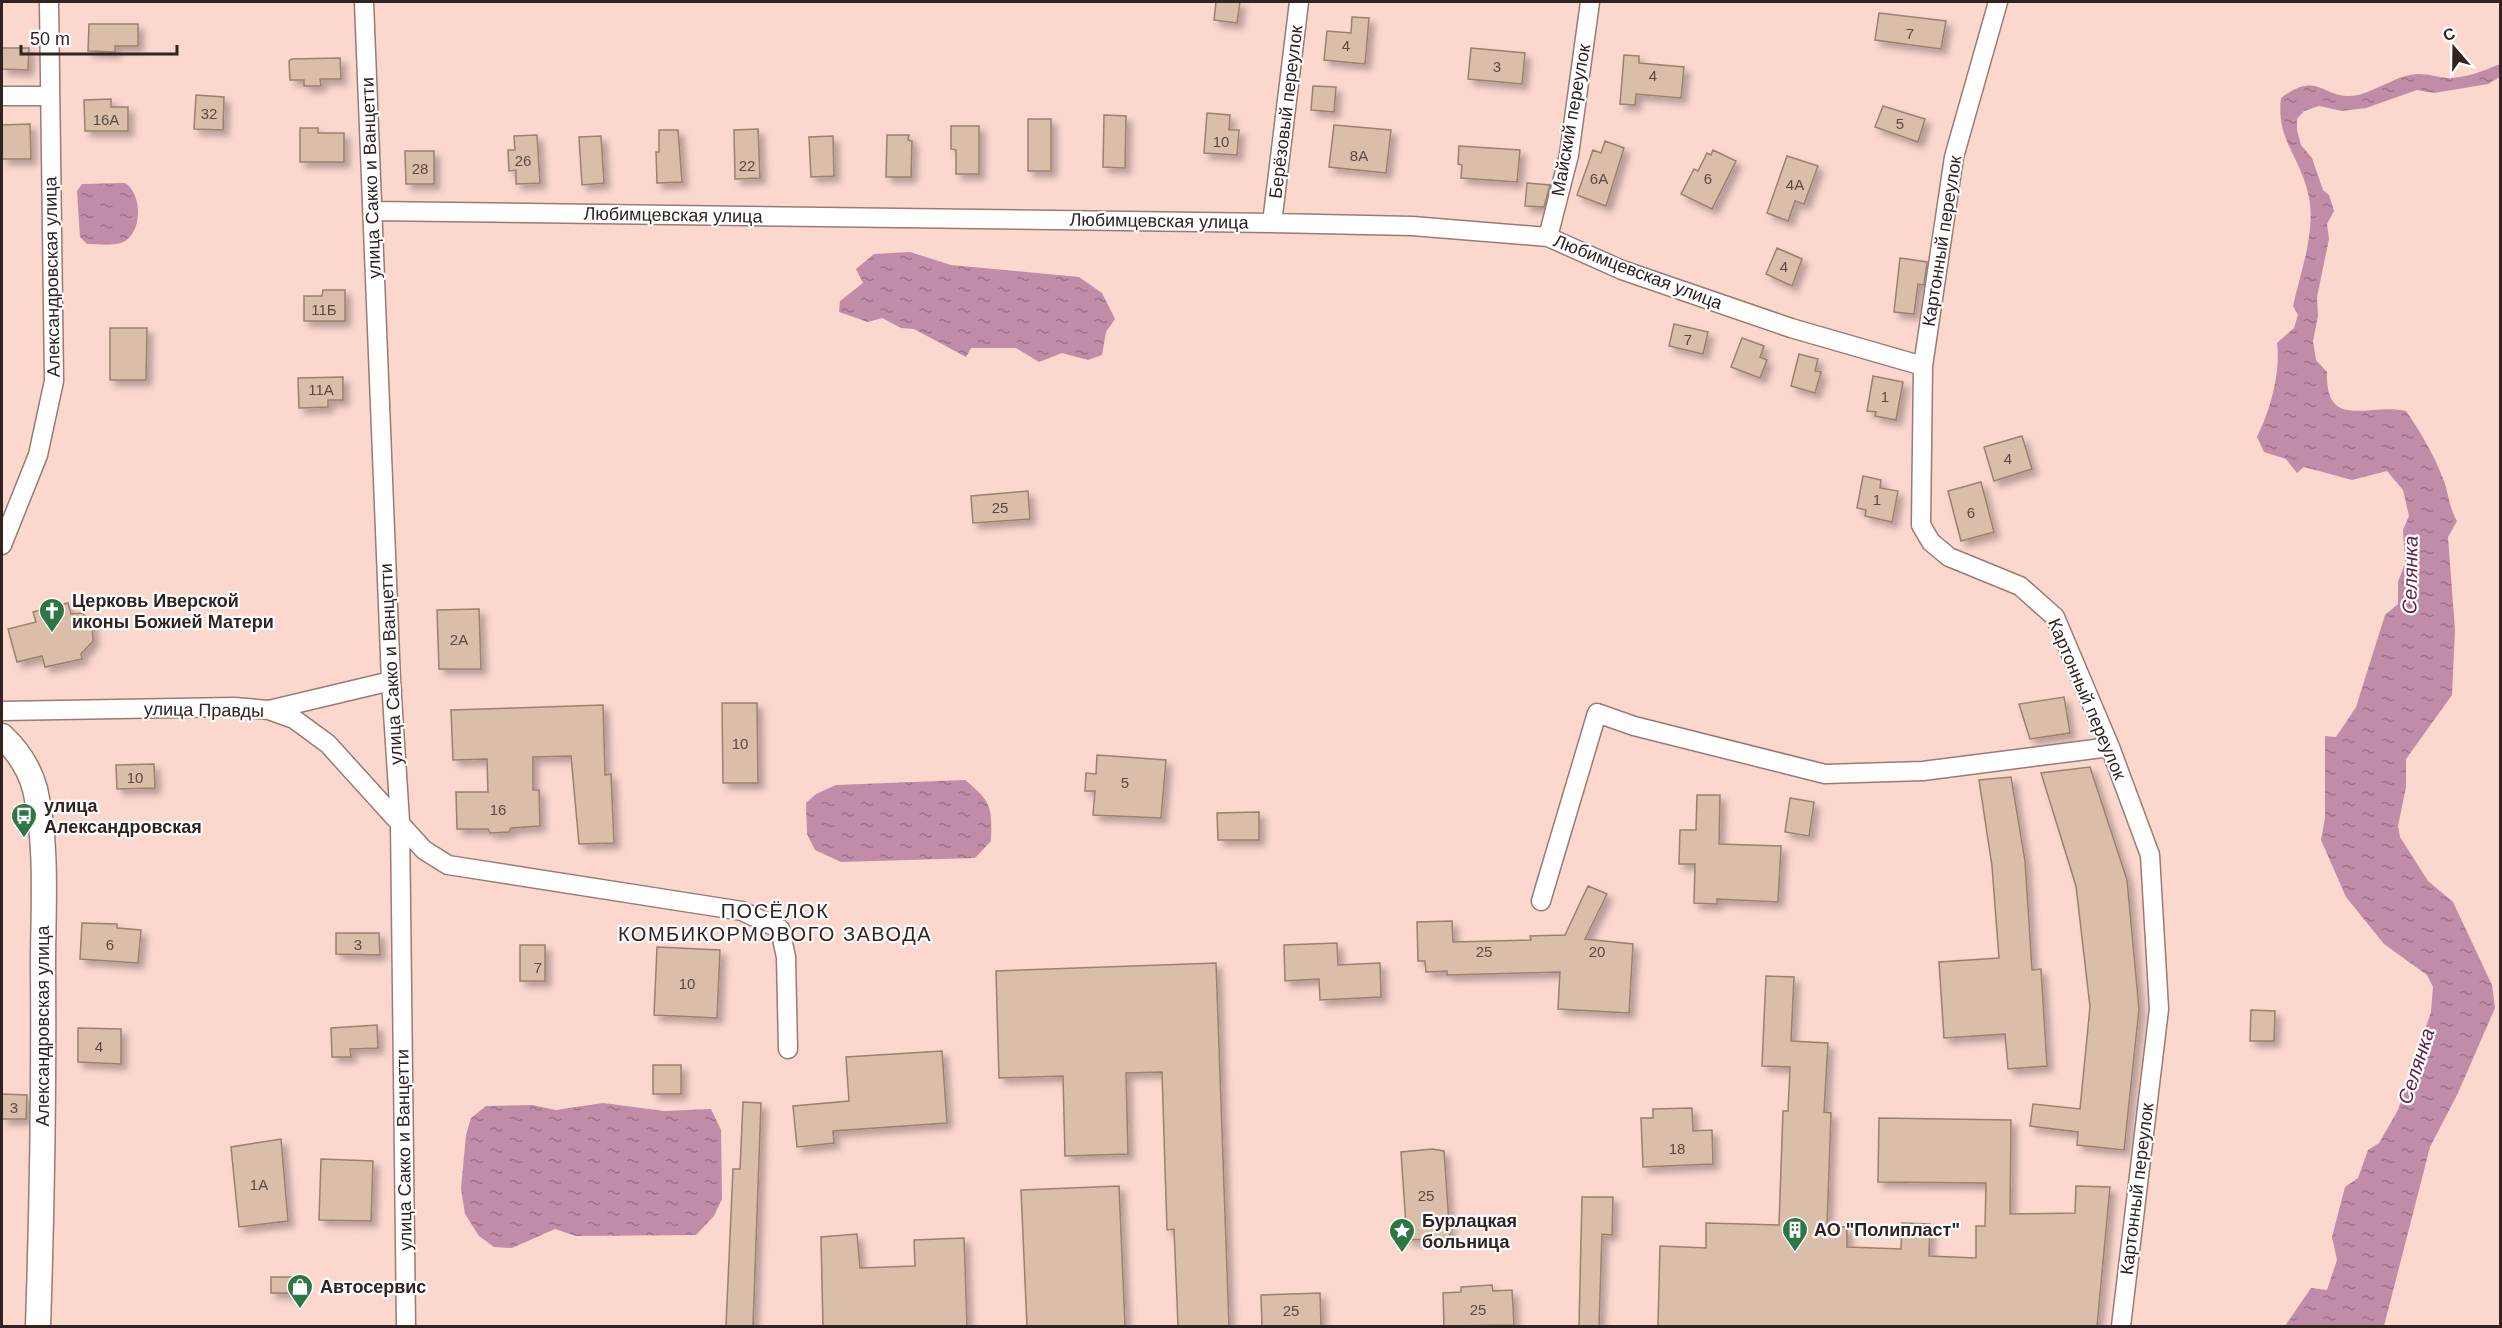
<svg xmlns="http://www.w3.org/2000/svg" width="2502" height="1328" viewBox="0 0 2502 1328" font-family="Arial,sans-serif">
	<defs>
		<pattern id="water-ripples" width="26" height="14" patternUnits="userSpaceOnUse" patternTransform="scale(1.5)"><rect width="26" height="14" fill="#c18ca8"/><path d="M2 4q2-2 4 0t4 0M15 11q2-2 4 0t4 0" fill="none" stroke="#9d7288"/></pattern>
		<filter id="shadow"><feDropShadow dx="5.5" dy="5.5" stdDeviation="3" flood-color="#0004"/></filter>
	</defs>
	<rect width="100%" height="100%" fill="#fbd7ce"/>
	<path fill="url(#water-ripples)" d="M2500,64V77L2488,84L2434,93L2417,90L2366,108L2342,111L2319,106L2304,111L2297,119V130L2301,145L2312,158L2323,190L2329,195L2334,211L2327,224L2329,239L2317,297L2318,316L2313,341L2316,360L2327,372C2325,432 2370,402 2406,411C2422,434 2434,455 2444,481C2449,495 2449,508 2457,521L2448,537L2455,630L2452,695L2406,759V787L2398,826L2400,837L2428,881L2453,902L2492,985L2495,1008L2458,1093L2430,1147L2384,1326H2285L2311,1288L2327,1290L2337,1260L2332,1237L2345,1187L2358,1178L2368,1150L2379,1143L2398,1110L2431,1012L2433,987L2427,975L2384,944L2346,897L2321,840L2325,818V736L2336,737L2356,707L2385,615L2398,604V582L2405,563L2403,530L2409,516L2403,490L2387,471L2352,480L2304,467L2297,473L2286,459L2264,452L2257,437C2270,411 2281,372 2277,343L2294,328L2298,315L2293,306C2301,270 2317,229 2308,193C2299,155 2276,139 2281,98C2320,68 2323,102 2358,95C2378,90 2399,74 2419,74C2429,74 2438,77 2447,78C2466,78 2483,71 2500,64Z
		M125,183C143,194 143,235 121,243C111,246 97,244 87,244L80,237L77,191L82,184Z
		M910,252L951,265L1079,277L1102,293L1115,319L1106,332L1102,355L1088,360L1062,353L1039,362L1016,348H971L966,357L914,329L901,328L882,318L868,322L839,312L840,301L863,283L856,269L874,254Z
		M965,780C992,802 992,807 991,841L975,858L841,862L815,850L807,834L806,803L816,794L836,785Z
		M603,1103L664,1111L711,1109L721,1130L722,1199L714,1216L696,1235L576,1236L555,1229L512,1248L494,1247L479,1236L465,1214L461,1189L466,1135L471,1118L486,1106L532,1105L556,1110Z"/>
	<path fill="#dabeaa" stroke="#9b816e" stroke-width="1.5" filter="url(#shadow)" d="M1216,2H1240L1237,23L1214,20Z
		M1879,13L1946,21L1941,49L1875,40Z
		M1352,17L1369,18L1365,64L1324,60L1327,31L1351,33Z
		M89,24H138V46H115V52L88,51Z
		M2,48H29L28,70L2,69Z
		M1471,48L1525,53L1522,84L1468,79Z
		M1624,55L1639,56V63L1684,67L1681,98L1636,94L1635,105L1620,104Z
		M340,58L341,79H320L321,86H304V80H290L289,61L292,59Z
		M1313,86L1336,87L1334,112L1311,110Z
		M196,95L224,97L223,130L194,129Z
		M111,99V107H128V131H85L84,100Z
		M1883,106L1925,119L1918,142L1875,127Z
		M1207,113L1230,115L1229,130H1239L1237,155L1204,153Z
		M1104,115L1126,116L1125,168L1103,167Z
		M1028,119H1051V171H1028Z
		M30,124L31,159H2V125Z
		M1334,125L1391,130L1386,173L1329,167Z
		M951,126H979V174H956V150L951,149Z
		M300,128H318V133H344V162H300Z
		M758,129L760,178L735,179L734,130Z
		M659,130H678L682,182L657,183L656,152H659Z
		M537,135L540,183L516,184V170L509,171L508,150H515L514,136Z
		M887,135H909L908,140L912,141L911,177H886Z
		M601,136L604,183L582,185L579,137Z
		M833,136L834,176L811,177L809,137Z
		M1605,141L1624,148L1606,206L1577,195L1593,150L1601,153Z
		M1459,146L1520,150L1517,182L1461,178L1462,165L1458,164Z
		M1713,150L1736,161L1712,209L1681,194L1694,169L1698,171L1707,153L1711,155Z
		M405,151H434V184H406Z
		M1787,156L1818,166L1804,204L1795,201L1788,221L1767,213Z
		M1527,183L1550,185L1544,207L1525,206Z
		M1777,248L1802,259L1792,286L1766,274Z
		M1900,258L1927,262L1924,285L1918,284L1914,314L1894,312Z
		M323,290H345V321H304V296H322Z
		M1674,324L1708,332L1703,354L1669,346Z
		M110,328H147L146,380H110Z
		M1742,338L1764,346L1760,357L1767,360L1760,378L1731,367Z
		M1799,354L1818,359L1815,371L1821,372L1815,393L1791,386Z
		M1873,376L1903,382L1896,420L1875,416L1876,412L1867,411Z
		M343,377V400H328V407L299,408L298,378Z
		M2022,436L2032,469L1994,481L1984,447Z
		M1863,476L1881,480L1880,488L1898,491L1892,522L1865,516L1866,510L1857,508Z
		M1981,482L1994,532L1961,541L1948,491Z
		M1028,491L1030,519L973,523L971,496Z
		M68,603L71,614L82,613L92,622L93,641L81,654L82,659L45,667L42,656L17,662L8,629L36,622L33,612Z
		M479,609L481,669H439L437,610Z
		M2064,697L2070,733L2030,739L2019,704Z
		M722,703H757L758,783H723Z
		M603,705L605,775L611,774L614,843L579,844L571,756L533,757V790H539L540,826L511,828L509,832L490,833L488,829H457L456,792H488L487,759L453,760L451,710Z
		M1097,755L1166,760L1161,818L1093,815L1095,791H1085L1086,773L1096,774Z
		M154,764L155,788L117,789L116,765Z
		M2090,767L2127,880L2139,1009L2124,1150L2077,1145L2078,1132L2030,1126L2033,1104L2080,1109L2090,1007L2076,886L2041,773Z
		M2011,777L2025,861L2032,970L2041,969L2047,1066L2008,1069L2005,1034L1944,1038L1939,962L1999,958L1992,866L1979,780Z
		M1697,795H1720L1719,844L1781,846L1778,902L1717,899V904L1694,903L1695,864H1679L1680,830H1696Z
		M1790,798L1814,802L1809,836L1785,832Z
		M1259,812V840H1218L1217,813Z
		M1588,886L1607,894L1585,939L1633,944L1629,1013L1558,1009L1560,972L1447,975V971L1426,972L1425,961H1418L1417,922L1452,921L1453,942L1531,940L1530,936L1565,935Z
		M82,923L117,924V928L141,930L138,963L80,959Z
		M336,933H379L380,955L336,954Z
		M1337,943L1338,965L1380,963L1381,997L1320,1000L1319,979L1285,981L1284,945Z
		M520,945H545V981H520Z
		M657,947L720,950L717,1018L654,1015Z
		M1216,963L1229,1326H1178L1174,1229L1167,1230L1162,1072L1126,1073L1128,1154L1065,1156L1063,1076L999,1078L996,971Z
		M1766,976L1794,977L1791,1041L1828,1043L1824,1112L1831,1113L1827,1226L1847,1227V1247L1901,1249L1902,1223L1930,1224L1929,1256L1976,1258V1226H1985L1986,1183L1878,1182L1879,1118L2011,1120L2010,1214L2075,1213L2076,1186L2110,1187L2097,1326H1658L1660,1246L1706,1248V1223L1779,1225L1783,1111H1788L1790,1067L1762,1066Z
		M2251,1010L2275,1011L2274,1041H2250Z
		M377,1025L378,1048L350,1049L351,1057H332L331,1028Z
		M78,1028L121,1029V1064L78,1062Z
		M942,1051L947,1123L833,1131L834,1143L797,1147L793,1106L849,1101L846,1057Z
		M653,1065H681V1094H653Z
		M2,1094L27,1095L26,1119H2Z
		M743,1102L761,1103L753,1326H726L733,1169H740Z
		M1692,1108L1693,1131L1712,1130L1713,1164L1643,1167L1641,1118H1653V1109Z
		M281,1139L288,1221L239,1227L231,1147Z
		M1432,1149L1444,1151L1450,1238L1407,1240L1401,1152Z
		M321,1159L373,1161L371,1221L319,1220Z
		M1119,1186L1125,1326H1027L1021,1190Z
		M1582,1197H1613L1612,1235L1602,1234L1599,1326H1579Z
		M857,1234L860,1268L915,1266L914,1240L964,1238L967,1326H823L821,1237Z
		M271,1277H292L294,1293H271Z
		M1492,1285L1493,1291L1512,1290L1514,1325L1444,1326L1443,1293L1461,1292V1287Z
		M1320,1293L1321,1326H1262L1261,1295Z"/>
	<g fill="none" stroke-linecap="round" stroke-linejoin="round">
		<defs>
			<path id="minor" d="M364,2L391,681L400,821L406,1326
				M1998,2L1954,157L1923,366L1921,525L1931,542L1949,557L2020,586L2055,617L2110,747L2150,855L2159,1009L2121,1326
				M2,96H49
				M372,211L1272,223L1412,226L1548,237L1622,270L1791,328L1923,366
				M1272,223L1299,2
				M1548,237L1569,155L1590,2
				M2,545L38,455L54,381L49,2
				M269,710L391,681L392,691
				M2,711L234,707L269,710L294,719L328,744L424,850L448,865L742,911L780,929L786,957L788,1049
				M1541,901L1597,713L1634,726L1825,774L1923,771L2110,747"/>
			<path id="tertiary" d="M2,736C18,751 29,767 35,789C48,846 43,908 43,966C44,1086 42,1206 38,1326"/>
		</defs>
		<use href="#minor" stroke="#9a7a72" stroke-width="21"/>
		<use href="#tertiary" stroke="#9a7a72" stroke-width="27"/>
		<use href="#minor" stroke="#fff" stroke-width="18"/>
		<use href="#tertiary" stroke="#fff" stroke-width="24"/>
	</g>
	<defs>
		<symbol id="church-pin" viewBox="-11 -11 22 30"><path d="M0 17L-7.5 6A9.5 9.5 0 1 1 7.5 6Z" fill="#2d7745" stroke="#fff"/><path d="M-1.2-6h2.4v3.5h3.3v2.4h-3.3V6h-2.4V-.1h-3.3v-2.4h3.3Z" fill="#fff"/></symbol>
		<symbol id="bus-pin" viewBox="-11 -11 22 30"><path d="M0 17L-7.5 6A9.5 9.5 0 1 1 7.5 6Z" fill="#2d7745" stroke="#fff"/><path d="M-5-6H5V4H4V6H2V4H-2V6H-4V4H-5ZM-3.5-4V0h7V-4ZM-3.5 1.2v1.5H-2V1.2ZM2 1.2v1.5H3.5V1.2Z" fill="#fff"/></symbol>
		<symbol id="building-pin" viewBox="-11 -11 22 30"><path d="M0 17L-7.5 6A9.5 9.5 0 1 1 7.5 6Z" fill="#2d7745" stroke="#fff"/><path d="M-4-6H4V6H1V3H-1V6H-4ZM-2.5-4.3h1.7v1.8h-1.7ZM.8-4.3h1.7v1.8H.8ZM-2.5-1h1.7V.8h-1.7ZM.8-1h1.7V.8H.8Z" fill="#fff"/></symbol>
		<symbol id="sight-pin" viewBox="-11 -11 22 30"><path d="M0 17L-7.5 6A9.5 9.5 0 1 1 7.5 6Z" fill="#2d7745" stroke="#fff"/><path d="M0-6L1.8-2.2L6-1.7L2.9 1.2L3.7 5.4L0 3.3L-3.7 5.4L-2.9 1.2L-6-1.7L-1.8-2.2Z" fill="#fff"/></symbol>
		<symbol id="shop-pin" viewBox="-11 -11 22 30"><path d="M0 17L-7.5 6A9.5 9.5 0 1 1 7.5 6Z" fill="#2d7745" stroke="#fff"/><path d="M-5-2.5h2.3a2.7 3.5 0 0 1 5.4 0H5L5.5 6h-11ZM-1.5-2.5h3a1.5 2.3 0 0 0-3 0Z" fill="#fff"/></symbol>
	</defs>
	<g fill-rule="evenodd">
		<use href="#church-pin" x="37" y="596" width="30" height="40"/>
		<use href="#bus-pin" x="9" y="801" width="30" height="40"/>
		<use href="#building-pin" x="1780" y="1215" width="30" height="40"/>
		<use href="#sight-pin" x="1387" y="1216" width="30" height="40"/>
		<use href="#shop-pin" x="285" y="1272" width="30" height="40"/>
	</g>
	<g text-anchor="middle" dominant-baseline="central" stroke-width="4.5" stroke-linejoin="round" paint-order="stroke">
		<g font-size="15" fill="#5a4a42">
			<text x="1910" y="33">7</text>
			<text x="1346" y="45">4</text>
			<text x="1497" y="66">3</text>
			<text x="1653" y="75">4</text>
			<text x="209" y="113">32</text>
			<text x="106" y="119">16А</text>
			<text x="1900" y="123">5</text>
			<text x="1221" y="141">10</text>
			<text x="1359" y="155">8А</text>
			<text x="523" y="160">26</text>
			<text x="747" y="165">22</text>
			<text x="420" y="168">28</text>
			<text x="1599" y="178">6А</text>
			<text x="1708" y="178">6</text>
			<text x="1795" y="184">4А</text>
			<text x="1784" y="266">4</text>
			<text x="324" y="309">11Б</text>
			<text x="1688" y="339">7</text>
			<text x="321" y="389">11А</text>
			<text x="1885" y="396">1</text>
			<text x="2008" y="458">4</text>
			<text x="1877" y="499">1</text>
			<text x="1000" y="507">25</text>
			<text x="1971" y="512">6</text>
			<text x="459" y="639">2А</text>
			<text x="740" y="743">10</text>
			<text x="135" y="777">10</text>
			<text x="1125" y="782">5</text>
			<text x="498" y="809">16</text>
			<text x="110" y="944">6</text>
			<text x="358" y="944">3</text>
			<text x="1484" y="951">25</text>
			<text x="1597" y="951">20</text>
			<text x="538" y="967">7</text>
			<text x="687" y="983">10</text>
			<text x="99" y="1046">4</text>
			<text x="14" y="1107">3</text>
			<text x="1677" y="1148">18</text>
			<text x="259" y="1184">1А</text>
			<text x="1426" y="1195">25</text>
			<text x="1478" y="1309">25</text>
			<text x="1291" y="1310">25</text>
		</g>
		<g font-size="18" fill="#302320" stroke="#fff">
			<text transform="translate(1286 112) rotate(-83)">Берёзовый переулок</text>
			<text transform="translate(1571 120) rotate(-80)">Майский переулок</text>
			<text transform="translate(371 178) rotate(-92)">улица Сакко и Ванцетти</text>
			<text transform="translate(673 215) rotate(1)">Любимцевская улица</text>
			<text transform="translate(1159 221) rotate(1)">Любимцевская улица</text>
			<text transform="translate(1942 241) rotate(-81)">Картонный переулок</text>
			<text transform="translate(1638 272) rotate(21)">Любимцевская улица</text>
			<text transform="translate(52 277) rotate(-91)">Александровская улица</text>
			<text transform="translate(391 664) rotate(-93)">улица Сакко и Ванцетти</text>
			<text transform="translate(2087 699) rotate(67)">Картонный переулок</text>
			<text transform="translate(204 710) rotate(1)">улица Правды</text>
			<text transform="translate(43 1026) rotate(-90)">Александровская улица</text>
			<text transform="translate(404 1150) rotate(-91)">улица Сакко и Ванцетти</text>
			<text transform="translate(2137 1189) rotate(-83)">Картонный переулок</text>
		</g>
		<g font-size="18" font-weight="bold" fill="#302320" stroke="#fff" text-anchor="start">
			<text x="72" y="601">Церковь Иверской<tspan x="72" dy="21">иконы Божией Матери</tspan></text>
			<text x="44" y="806">улица<tspan x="44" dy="21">Александровская</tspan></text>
			<text x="1422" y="1221">Бурлацкая<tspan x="1422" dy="21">больница</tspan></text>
			<text x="1814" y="1230">АО "Полипласт"</text>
			<text x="320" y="1287">Автосервис</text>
		</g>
		<g font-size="20" font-style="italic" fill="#5e1f46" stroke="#fff">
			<text transform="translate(2410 575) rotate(-89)">Селянка</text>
			<text transform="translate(2416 1066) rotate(-72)">Селянка</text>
		</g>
		<g font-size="20" letter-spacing="1.5" fill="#302320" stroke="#fff">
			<text x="775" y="911">ПОСЁЛОК<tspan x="775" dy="23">КОМБИКОРМОВОГО ЗАВОДА</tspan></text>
		</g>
	</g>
	<rect width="2502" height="1328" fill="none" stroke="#302320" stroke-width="6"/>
	<g transform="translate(2454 48) rotate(340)" stroke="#ffffff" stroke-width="4.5" paint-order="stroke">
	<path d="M0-4.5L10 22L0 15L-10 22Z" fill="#302320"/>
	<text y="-9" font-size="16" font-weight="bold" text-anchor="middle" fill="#302320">С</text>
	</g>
	<path d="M21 45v9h156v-9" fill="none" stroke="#302320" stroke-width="3"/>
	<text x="30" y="45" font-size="18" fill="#302320" stroke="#ffffff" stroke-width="4.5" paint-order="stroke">50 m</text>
</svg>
